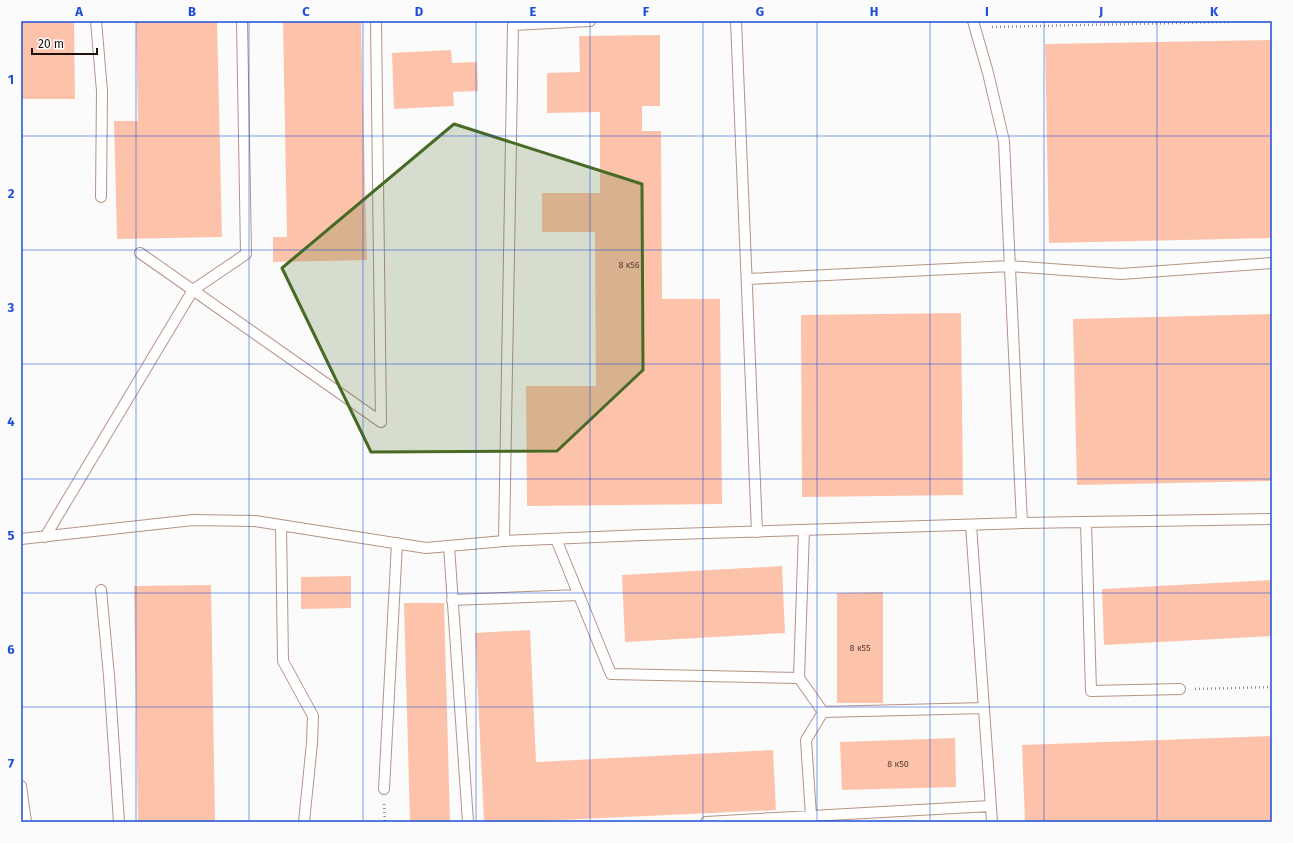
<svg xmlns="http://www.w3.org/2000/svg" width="1293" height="843" viewBox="0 0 1293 843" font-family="'Fira Sans',sans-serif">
	<rect width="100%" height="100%" fill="#fbfbfb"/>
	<path fill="#fdc3aa" d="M21,21H74L75,99H21Z
		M136,21H217L222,237L117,239L114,121H138Z
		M283,21H361L367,260L273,262V237H287Z
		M660,35V106H642V131H661L662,299H720L722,504L527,506L526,386H596L595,232H542V193H600V112L547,113V73L580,72L579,36Z
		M1272,40V238L1049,243L1045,44Z
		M451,50L452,63L477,62L478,91L453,92L454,106L394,109L392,53Z
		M961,313L963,495L802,497L801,315Z
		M1272,314V481L1077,485L1073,319Z
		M782,566L785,633L625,642L622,575Z
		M351,576V608L301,609V577Z
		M1272,580V636L1104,645L1102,589Z
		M211,585L215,822H138L134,586Z
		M883,592V703H837V593Z
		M404,603H444L450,822H410Z
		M530,630L536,762L773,750L776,810L517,822H484L475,633Z
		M1272,736V822H1025L1022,745Z
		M955,738L956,787L842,790L840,742Z"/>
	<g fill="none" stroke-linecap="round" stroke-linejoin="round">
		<defs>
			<path id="service" d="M96,21L102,91L101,197
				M736,21L757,532
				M973,21L988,73L1004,141L1022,523
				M140,253L381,422L376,21
				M747,279L1010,266L1121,274L1272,263
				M1086,522L1091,691L1180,689
				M281,525L283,661L313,716L312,743L304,822
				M971,525L992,822
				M45,537L193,290L246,254L242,21
				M21,539L193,520L255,521L426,548L504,541L643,535L1022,523L1272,519
				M556,539L611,674L799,678L804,530
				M504,541L513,25L590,21
				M449,546L468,822
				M101,590L109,676L119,822
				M452,600L579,595
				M799,678L823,712L984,708
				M21,786L26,822
				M384,789L397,543
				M811,816L806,740L823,712
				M706,822L990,806"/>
		</defs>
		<use href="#service" stroke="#b69384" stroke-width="12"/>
		<path stroke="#928d8a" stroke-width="2.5" stroke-dasharray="1 3" stroke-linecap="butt" d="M992,27L1271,21
			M1195,689L1272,687
			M384,804L385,822"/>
		<use href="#service" stroke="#fff" stroke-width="10"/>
	</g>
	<path fill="#476b25" fill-opacity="0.2" stroke="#476b25" stroke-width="3" stroke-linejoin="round" d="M454,124L642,184L643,370L557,451L371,452L282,268Z"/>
	<path fill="none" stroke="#1d4ed8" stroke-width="1" stroke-opacity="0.55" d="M136,21V822M249,21V822M363,21V822M476,21V822M590,21V822M703,21V822M817,21V822M930,21V822M1044,21V822M1157,21V822M21,136H1272M21,250H1272M21,364H1272M21,479H1272M21,593H1272M21,707H1272"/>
	<g text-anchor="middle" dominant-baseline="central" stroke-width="4" stroke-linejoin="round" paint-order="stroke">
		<g font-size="9" fill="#563e34">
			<text x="629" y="265">8 к56</text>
			<text x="860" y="648">8 к55</text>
			<text x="898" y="764">8 к50</text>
		</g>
	</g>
	<rect width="1293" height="843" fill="none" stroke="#fbfbfb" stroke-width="44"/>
	<path d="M32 48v6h65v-6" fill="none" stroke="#1e120c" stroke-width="2"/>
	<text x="38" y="48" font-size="12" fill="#1e120c" stroke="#fbfbfb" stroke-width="3" paint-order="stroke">20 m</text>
	<rect x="22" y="22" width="1249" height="799" fill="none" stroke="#1d4ed8" stroke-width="1.5"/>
	<g font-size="13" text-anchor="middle" font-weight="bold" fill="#1d4ed8">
		<text x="79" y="16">A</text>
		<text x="192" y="16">B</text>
		<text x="306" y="16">C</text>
		<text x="419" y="16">D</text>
		<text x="533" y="16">E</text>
		<text x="646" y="16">F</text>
		<text x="760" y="16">G</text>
		<text x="874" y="16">H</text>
		<text x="987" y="16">I</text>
		<text x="1101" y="16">J</text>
		<text x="1214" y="16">K</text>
		<text x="11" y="84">1</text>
		<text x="11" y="198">2</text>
		<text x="11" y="312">3</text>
		<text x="11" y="426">4</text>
		<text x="11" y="540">5</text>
		<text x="11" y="654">6</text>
		<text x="11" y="768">7</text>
	</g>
</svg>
